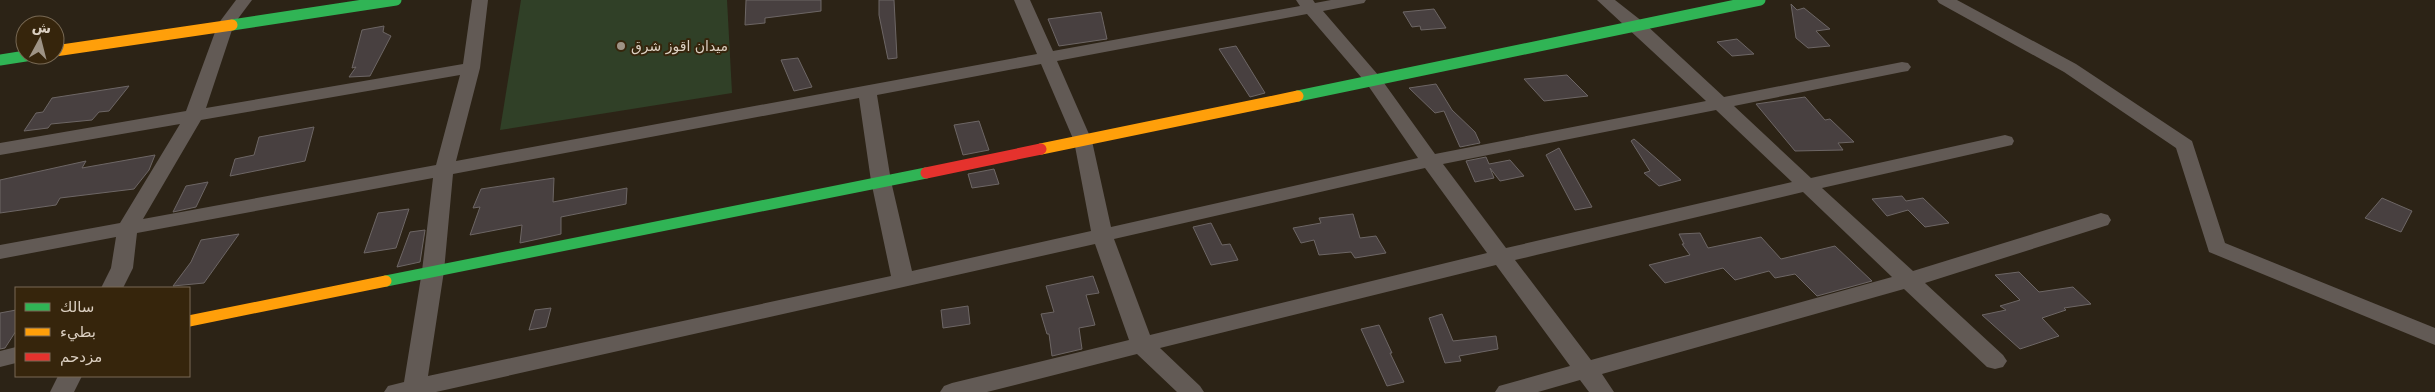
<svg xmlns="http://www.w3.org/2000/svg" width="2435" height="392" viewBox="0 0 2435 392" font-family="'DejaVu Sans',Cairo,sans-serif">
	<rect width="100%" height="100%" fill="#2c2316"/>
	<path fill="#304027" d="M521,0H727L732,93L500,130Z"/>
	<path fill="#484040" stroke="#6d6665" d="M746,0H821V11L765,18V23L745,25Z
		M879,0H894L897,58L888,59L879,15Z
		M1791,4L1797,10L1804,8L1830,29L1816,31L1830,46L1808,48L1796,38Z
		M1434,9L1446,28L1421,30L1420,26L1412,27L1403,12Z
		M1101,12L1107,39L1059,46L1048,19Z
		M384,26L383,32L391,36L370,76L349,77L356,67L352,68L362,30Z
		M1737,39L1754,54L1732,56L1717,42Z
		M1236,46L1265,93L1250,97L1219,49Z
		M798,58L812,87L794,91L781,60Z
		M1567,75L1588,96L1544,101L1524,79Z
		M1436,84L1452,110L1475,132L1480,143L1460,147L1444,111L1435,113L1409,88Z
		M129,86L109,111L99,112L92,120L51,124L48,128L24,131L36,113L43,112L52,98Z
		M1805,97L1825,120L1830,119L1854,142L1838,143L1843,150L1795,151L1756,104Z
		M979,121L989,150L963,155L954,125Z
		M314,127L305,161L230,176L235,159L254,155L259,137Z
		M1634,139L1681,180L1659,186L1644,173L1650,171L1631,141Z
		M1559,148L1592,207L1575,210L1546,155Z
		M155,155L149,170L134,189L60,198L56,205L0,213V180L86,161L82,168Z
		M1486,157L1489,164L1510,160L1524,176L1500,181L1490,168L1494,178L1475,182L1466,161Z
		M994,169L999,184L972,188L968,174Z
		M554,178L553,202L627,188L626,204L561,217V234L520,243L522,225L470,235L480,207L473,208L481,189Z
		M208,182L196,207L173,212L186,186Z
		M1902,196L1906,201L1923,198L1949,223L1925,227L1908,210L1887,216L1872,199Z
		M2382,198L2412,211L2401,232L2365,218Z
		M409,209L396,248L364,253L378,213Z
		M1353,214L1360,238L1376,236L1386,253L1355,258L1351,252L1319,255L1314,240L1301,243L1293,228L1321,223L1319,218Z
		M1211,223L1222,245L1230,244L1238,260L1211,265L1193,227Z
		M425,230L420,262L397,267L410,232Z
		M1700,233L1708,248L1761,237L1781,259L1835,246L1872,281L1817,296L1795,274L1775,278L1769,271L1735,280L1723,268L1665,283L1649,265L1690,255L1682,244H1684L1679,234Z
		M239,234L204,283L173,286L191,262L201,240Z
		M2019,272L2039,292L2073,287L2091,304L2064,308L2066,310L2042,318L2059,336L2020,349L1982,315L2006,310L2000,306L2020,300L1995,275Z
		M1093,276L1099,293L1086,295L1095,325L1079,328L1082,349L1052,356L1049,334H1047L1041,314L1054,312L1046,286Z
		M968,306L970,324L943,328L941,310Z
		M551,308L546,327L529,330L535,310Z
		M16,310V331L5,348L0,349V313Z
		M1442,314L1453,341L1496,336L1498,349L1459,356L1461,361L1445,363L1429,318Z
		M1379,325L1392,353H1390L1404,382L1387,386L1361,329Z"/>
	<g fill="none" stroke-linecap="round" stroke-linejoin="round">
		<path fill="#625a55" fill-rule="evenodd" d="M236,0H252L234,24L206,108L463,64L472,0H488L480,68L456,161L1037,54L1014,0H1030L1053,51L1300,6L1296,0H1313L1315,3L1331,0H1366L1364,3L1323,11L1379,76L1435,154L1706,101L1597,0H1615L1643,22L1724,97L1902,62L1908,63L1911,67L1908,71L1902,72L1734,106L1811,178L2005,135L2012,137L2014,141L2012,145L1822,188L1913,271L2101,213L2108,215L2111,220L2108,225L1925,283L2003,355L2007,361L2003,367L1995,369L1987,367L1904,289L1602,374L1614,392H1589L1580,380L1538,392H1495L1499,386L1570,366L1496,265L1160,348L1200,386L1204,392H1177L1137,354L987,392H940L944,386L952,383L1129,340L1095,244L436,392H384L388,386L404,382L422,271L433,178L137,233L133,268L123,288H101L111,268L116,237L0,259V245L120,223L180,124L0,155V143L186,111L218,24ZM1307,14L1367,84L1418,158L1111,227L1092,141L1057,61ZM1041,64L1074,141L1091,231L912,271L891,181L877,95ZM460,75L436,165L143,219L201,120ZM859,98L871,181L891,276L428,376L444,271L453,174ZM1716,110L1792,182L1506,248L1443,164ZM1425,168L1487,253L1150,335L1114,239ZM1803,192L1892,277L1591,360L1515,260Z
			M1937,0H1957L2076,64L2192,141L2225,243L2435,328V345L2209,252L2176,148L2064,72L1939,3Z
			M16,347V363L0,367V351Z
			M58,376H82L74,392H50Z"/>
		<path stroke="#30b455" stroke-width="11" d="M232,25L396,0
			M0,60L32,55
			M1298,96L1760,0
			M386,281L926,173"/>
		<path stroke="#ff9f0a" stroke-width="11" d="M55,51L232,25
			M1041,149L1298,96
			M189,321L386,281"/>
		<path stroke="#e5322d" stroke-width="11" d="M926,173L1041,149"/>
	</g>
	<circle fill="#9e9385" stroke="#36250c" stroke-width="2" cx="621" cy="46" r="5"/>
	<g text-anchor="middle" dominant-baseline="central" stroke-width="4" stroke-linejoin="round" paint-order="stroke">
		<g font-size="14" fill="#dbcfc1" stroke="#36250c" text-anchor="start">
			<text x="631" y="46">ميدان اقوز شرق</text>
		</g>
	</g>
	<rect x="15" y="287" width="175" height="90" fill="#36250c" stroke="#786954"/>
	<rect x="25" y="303" width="25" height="8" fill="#30b455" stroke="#786954"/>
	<text x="60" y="312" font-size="15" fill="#dbcfc1">سالك</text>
	<rect x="25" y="328" width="25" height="8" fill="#ff9f0a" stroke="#786954"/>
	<text x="60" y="337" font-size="15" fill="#dbcfc1">بطيء</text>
	<rect x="25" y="353" width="25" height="8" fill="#e5322d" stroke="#786954"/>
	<text x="60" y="362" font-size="15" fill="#dbcfc1">مزدحم</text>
	<g transform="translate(40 40) rotate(7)"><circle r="24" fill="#36250c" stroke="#786954"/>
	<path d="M0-4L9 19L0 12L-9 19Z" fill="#9e9385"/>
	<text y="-8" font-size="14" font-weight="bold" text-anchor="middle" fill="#dbcfc1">ش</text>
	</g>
</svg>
